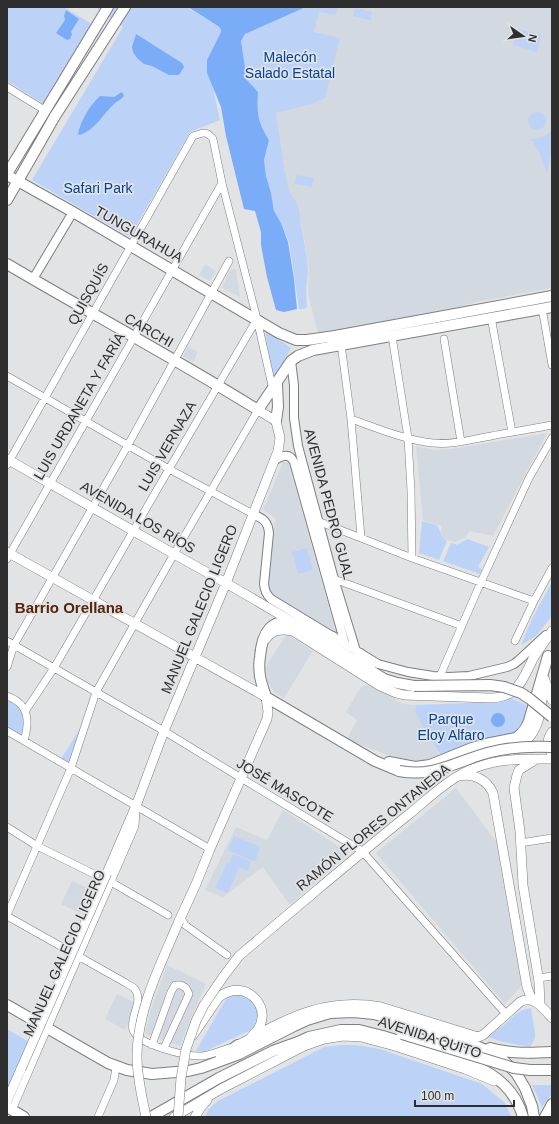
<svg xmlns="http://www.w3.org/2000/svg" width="559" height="1124" viewBox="0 0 559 1124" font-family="Helvetica,sans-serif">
	<rect width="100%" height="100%" fill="#e1e3e5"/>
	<path fill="#d3d9e1" d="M311,7H552V288L476,302L447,311L318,334L308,293L309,268L301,220L295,206L283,174L250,37Z
		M205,264L216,271L210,281L199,275Z
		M236,269L240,297L222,288L230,270Z
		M188,347L198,352L193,362L183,356Z
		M547,433L493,536L470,531L465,538L455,542L444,539L441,531L442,526L423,520L416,446L434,450L452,449Z
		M283,462H288L336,633L273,597L268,589L275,518L263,510Z
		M287,634L313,651L284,698L274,692L268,682L266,670L268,663Z
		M372,684L402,704L416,705L415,711L440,757L422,761L413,762L387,755L347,739L357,720L346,712L361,687Z
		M456,788L497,843L522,985L505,1004L376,853Z
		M283,810L349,853L290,905L263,867L223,897L205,890L236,827L267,840Z
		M72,881L92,890L81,914L61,904Z
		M167,965L206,984L191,1018L180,1046L145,1034L150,1012Z
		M117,994L135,1003L131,1018L125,1030L105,1019Z"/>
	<path fill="#bcd3f7" d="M7,7H64L93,25L45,105L7,81Z
		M96,7H187L218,26L221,29V32L207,60V73L212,84L220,120L190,132L130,237L32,180L123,27Z
		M306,7H339L335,15L319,12L314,32L340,38L325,98L312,104L276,113L284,167L289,191L298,205L307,259L308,271L306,292L307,307L304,309H299L289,242L281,223L274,211L271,193L266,176L264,160L269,140C257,121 257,113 258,92L247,80L241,41L245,34Z
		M355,8L372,12L371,20L353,16Z
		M518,29L541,35L537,52L513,45Z
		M528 121a9 9 0 1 1 18 0a9 9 0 1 1-18 0Z
		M551,131L552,148L547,173L539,152L531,139L542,138Z
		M297,175L314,178L312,187L295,184Z
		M265,330L291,348L273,382Z
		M422,521L437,525L444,539L447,541L439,560L419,553Z
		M467,539L489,547L478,567L482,569L480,574L443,561L451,543L456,544L457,545Z
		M307,548L313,570L298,574L292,552Z
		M552,582V616L535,637L521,645L532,619Z
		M509,697L528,706L521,730L511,736L441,756L428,736L415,711L416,705L494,702Z
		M7,700C22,704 29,724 21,737L7,728Z
		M81,727L68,764L61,759Z
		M234,836L260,847L255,862L228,850Z
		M233,854L251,862L248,871L234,865L239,868L228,893L215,888L227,863H229Z
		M245,993L258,1008L257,1025L251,1030L203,1052L196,1051L228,995Z
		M531,1008L535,1033V1038L530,1047L503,1042L488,1037C493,1033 498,1029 504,1025C513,1017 518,1010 531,1008Z
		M7,1029L29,1042L7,1090Z
		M341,1045H356L380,1049L482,1084L505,1103L511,1117H205L208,1110L218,1101L324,1047Z
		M532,1085H552V1094L542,1107Z"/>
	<path fill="#7aacf7" d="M188,7H306L245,34L241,41L247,80L258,92C257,113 257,121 269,140L264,160L266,176L271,193L274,211L281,223L288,242L294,279L297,309L284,312L276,310L267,277L261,245V232L255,211L244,209L226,136L221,107L207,73V60L221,32V29L218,26Z
		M66,10L79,19L71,32L72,34L70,39L67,40L56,33L65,20L64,16Z
		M136,34L182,63L184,67L179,75H169L152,66L144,64L137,58L133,52L132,47Z
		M122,92L124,96C121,100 117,101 114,104C102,115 96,129 80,135L78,134C81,120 90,105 100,96L114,97Z
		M491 720a7 7 0 1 1 14 0a7 7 0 1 1-14 0Z"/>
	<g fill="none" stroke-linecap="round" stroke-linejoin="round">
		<defs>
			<path id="minor" d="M7,87L46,111
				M542,308L552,365
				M491,317L512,432
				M392,336L408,438L411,491L412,558
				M444,339L461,442
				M341,344L351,419L361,537
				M7,376L169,469L253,514
				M351,419C377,428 405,440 433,443C453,445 473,439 491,436C511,432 532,429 552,425
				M7,465L193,136C203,133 206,130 213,139L222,183L257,319L273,390
				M315,520L412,558L534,601
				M7,559L222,183
				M334,579L462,626
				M7,641L164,731L241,778L362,851L506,1014
				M515,641L534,601L552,568
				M7,667L14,645L128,445L229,261
				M440,676L481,582L529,478L552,438
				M7,696C29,704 30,720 24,741
				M26,710L54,668L169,469L257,319
				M7,731L210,849
				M7,827L37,846L96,875
				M520,843L552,838
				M111,882L168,915
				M7,915L71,768L96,692L174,554L258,410
				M7,916L126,983C128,985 132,986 134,988C145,1001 129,1016 133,1030C138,1045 188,1057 203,1056C212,1054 221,1051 229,1048
				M181,918L185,925L227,955
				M539,978L552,976
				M152,1045L171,992L175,985H181L186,988L189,994L164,1048
				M12,1110L135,826L136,810
				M98,1117L114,1080L116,1067"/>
			<path id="tertiary" d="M33,279L73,212
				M291,361L294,385V418L298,446L334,579L356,651
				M274,461C281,456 289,452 294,462L345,644
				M253,514C263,519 268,521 269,533L264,584C265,591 266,594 271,599L378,664L408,672L433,676L448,677L469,676L507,667L514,664L519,660L546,635"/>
			<path id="secondary" d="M7,459L174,554L226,583L296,624
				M7,552L266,697L268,712L267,719L210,849L196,884L179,921
				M266,639C272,629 282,629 293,631L380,686L396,693L404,695L489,698C497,698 506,697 513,691C523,683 528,668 534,657C540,648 546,639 552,631
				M546,683L548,690L552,700
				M516,750C522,745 529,739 533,732C542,718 542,695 545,680
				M551,752C546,745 548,738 552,732
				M535,760L519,770L517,775L514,788L520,831L523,885L539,982L540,1004
				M460,776C474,773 487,780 493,793L527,987L532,1000
				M107,873L136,806L164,731L226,583L278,451L280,438L276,421L258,410
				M279,922C322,886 364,850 408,815C429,798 451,776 477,767C501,758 527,759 552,759
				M193,1035L219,997C247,975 279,1013 252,1036
				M238,1045C287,1019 323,997 381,1007L478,1037L483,1035L520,1002C533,994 544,1009 552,1018
				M7,1101L21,1069
				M174,1117L221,1089L304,1046L324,1039L343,1036L361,1037L395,1046L465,1069L494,1081
				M195,1117L201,1107L207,1100"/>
			<path id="primary" d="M7,174L108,7
				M7,175L73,212L279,333L296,340H307L335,336L552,296
				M7,200L55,116L125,7
				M7,264C90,313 176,359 258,410L291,361L298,356L313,350L552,307
				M276,421L278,407L277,384
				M316,632L333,637
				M360,654L370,668
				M389,762L415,767L430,765L472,748L486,744L516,738C523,733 526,729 529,721L548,656
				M399,771L375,761L266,697C264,690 261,683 260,676C259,669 259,663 260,657C262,633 271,616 297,624L384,679L397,683L414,686
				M7,1005L108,1063L127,1070L152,1074L188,1071L201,1068L239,1054L294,1026L307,1020L330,1013L353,1012L374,1014L399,1021L462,1040L498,1055L516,1073L525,1088L532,1106L534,1117
				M490,1048C510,1054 532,1053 552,1052
				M221,1057L238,1045
				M7,1107L24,1117
				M151,1117L219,1078L273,1051L298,1042L309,1037L341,1030H359L383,1036C400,1041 418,1047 436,1052C474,1064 511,1075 523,1117
				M545,1117L552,1104"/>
		</defs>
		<use href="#minor" stroke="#7d7e81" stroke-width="8"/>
		<use href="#tertiary" stroke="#7d7e81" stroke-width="10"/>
		<use href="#secondary" stroke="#7d7e81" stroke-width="10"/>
		<use href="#primary" stroke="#7d7e81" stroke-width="12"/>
		<use href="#minor" stroke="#fff" stroke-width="7"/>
		<use href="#tertiary" stroke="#fff" stroke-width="8"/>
		<use href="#secondary" stroke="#fff" stroke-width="9"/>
		<use href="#primary" stroke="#fff" stroke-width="10"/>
		<defs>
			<path id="secondary-bridge" d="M21,1069L107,873
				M146,1117C142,1097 137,1077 137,1057C137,1009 161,964 179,921
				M178,1117L181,1078L186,1049L196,1021L204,1005L223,977L239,956L279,922"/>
			<path id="primary-bridge" d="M414,686L490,685L504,687L521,693L530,699L552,717
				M399,771C435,778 458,760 491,752C511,747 532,746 552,747
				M402,1034L514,1068L530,1070H552"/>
		</defs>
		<use href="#secondary-bridge" stroke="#7d7e81" stroke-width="10" stroke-linecap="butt"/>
		<use href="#primary-bridge" stroke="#7d7e81" stroke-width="12" stroke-linecap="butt"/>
		<use href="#secondary-bridge" stroke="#fff" stroke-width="9"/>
		<use href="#primary-bridge" stroke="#fff" stroke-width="10"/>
	</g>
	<g text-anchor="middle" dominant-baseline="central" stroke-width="3.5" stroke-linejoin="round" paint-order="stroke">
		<g font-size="14" fill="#014399" stroke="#e1e3e5">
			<text x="290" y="57">Malecón<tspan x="290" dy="16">Salado Estatal</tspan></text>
			<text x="98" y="188">Safari Park</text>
			<text x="451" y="719">Parque<tspan x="451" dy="16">Eloy Alfaro</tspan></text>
		</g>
		<g font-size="14" fill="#2e2e2f" stroke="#e1e3e5">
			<text transform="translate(139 234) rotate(30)">TUNGURAHUA</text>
			<text transform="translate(88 294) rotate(-61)">QUISQUÍS</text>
			<text transform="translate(149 330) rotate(30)">CARCHI</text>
			<text transform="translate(79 406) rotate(-60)">LUIS URDANETA Y FARÍA</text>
			<text transform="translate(167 446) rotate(-60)">LUIS VERNAZA</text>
			<text transform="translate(329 504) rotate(75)">AVENIDA PEDRO GUAL</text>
			<text transform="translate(138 517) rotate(30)">AVENIDA LOS RÍOS</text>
			<text transform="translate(199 609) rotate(-68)">MANUEL GALECIO LIGERO</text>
			<text transform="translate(285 790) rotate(31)">JOSÉ MASCOTE</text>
			<text transform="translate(373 827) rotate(-39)">RAMÓN FLORES ONTANEDA</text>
			<text transform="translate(64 953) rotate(-66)">MANUEL GALECIO LIGERO</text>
			<text transform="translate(430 1037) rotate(18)">AVENIDA QUITO</text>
		</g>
		<g font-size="15" font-weight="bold" fill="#552608" stroke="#e1e3e5">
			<text x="69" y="607">Barrio Orellana</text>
		</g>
	</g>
	<rect width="559" height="1124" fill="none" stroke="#2e2e2f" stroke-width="16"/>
	<g transform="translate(523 36) rotate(103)" stroke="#e1e3e5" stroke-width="3" paint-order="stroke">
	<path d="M0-3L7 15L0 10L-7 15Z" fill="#2e2e2f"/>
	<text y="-6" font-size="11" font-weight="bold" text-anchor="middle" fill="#2e2e2f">N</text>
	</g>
	<path d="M415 1100v6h99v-6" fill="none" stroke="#2e2e2f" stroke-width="2"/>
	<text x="421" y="1100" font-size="12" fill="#2e2e2f" stroke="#e1e3e5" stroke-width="3" paint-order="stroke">100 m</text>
</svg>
